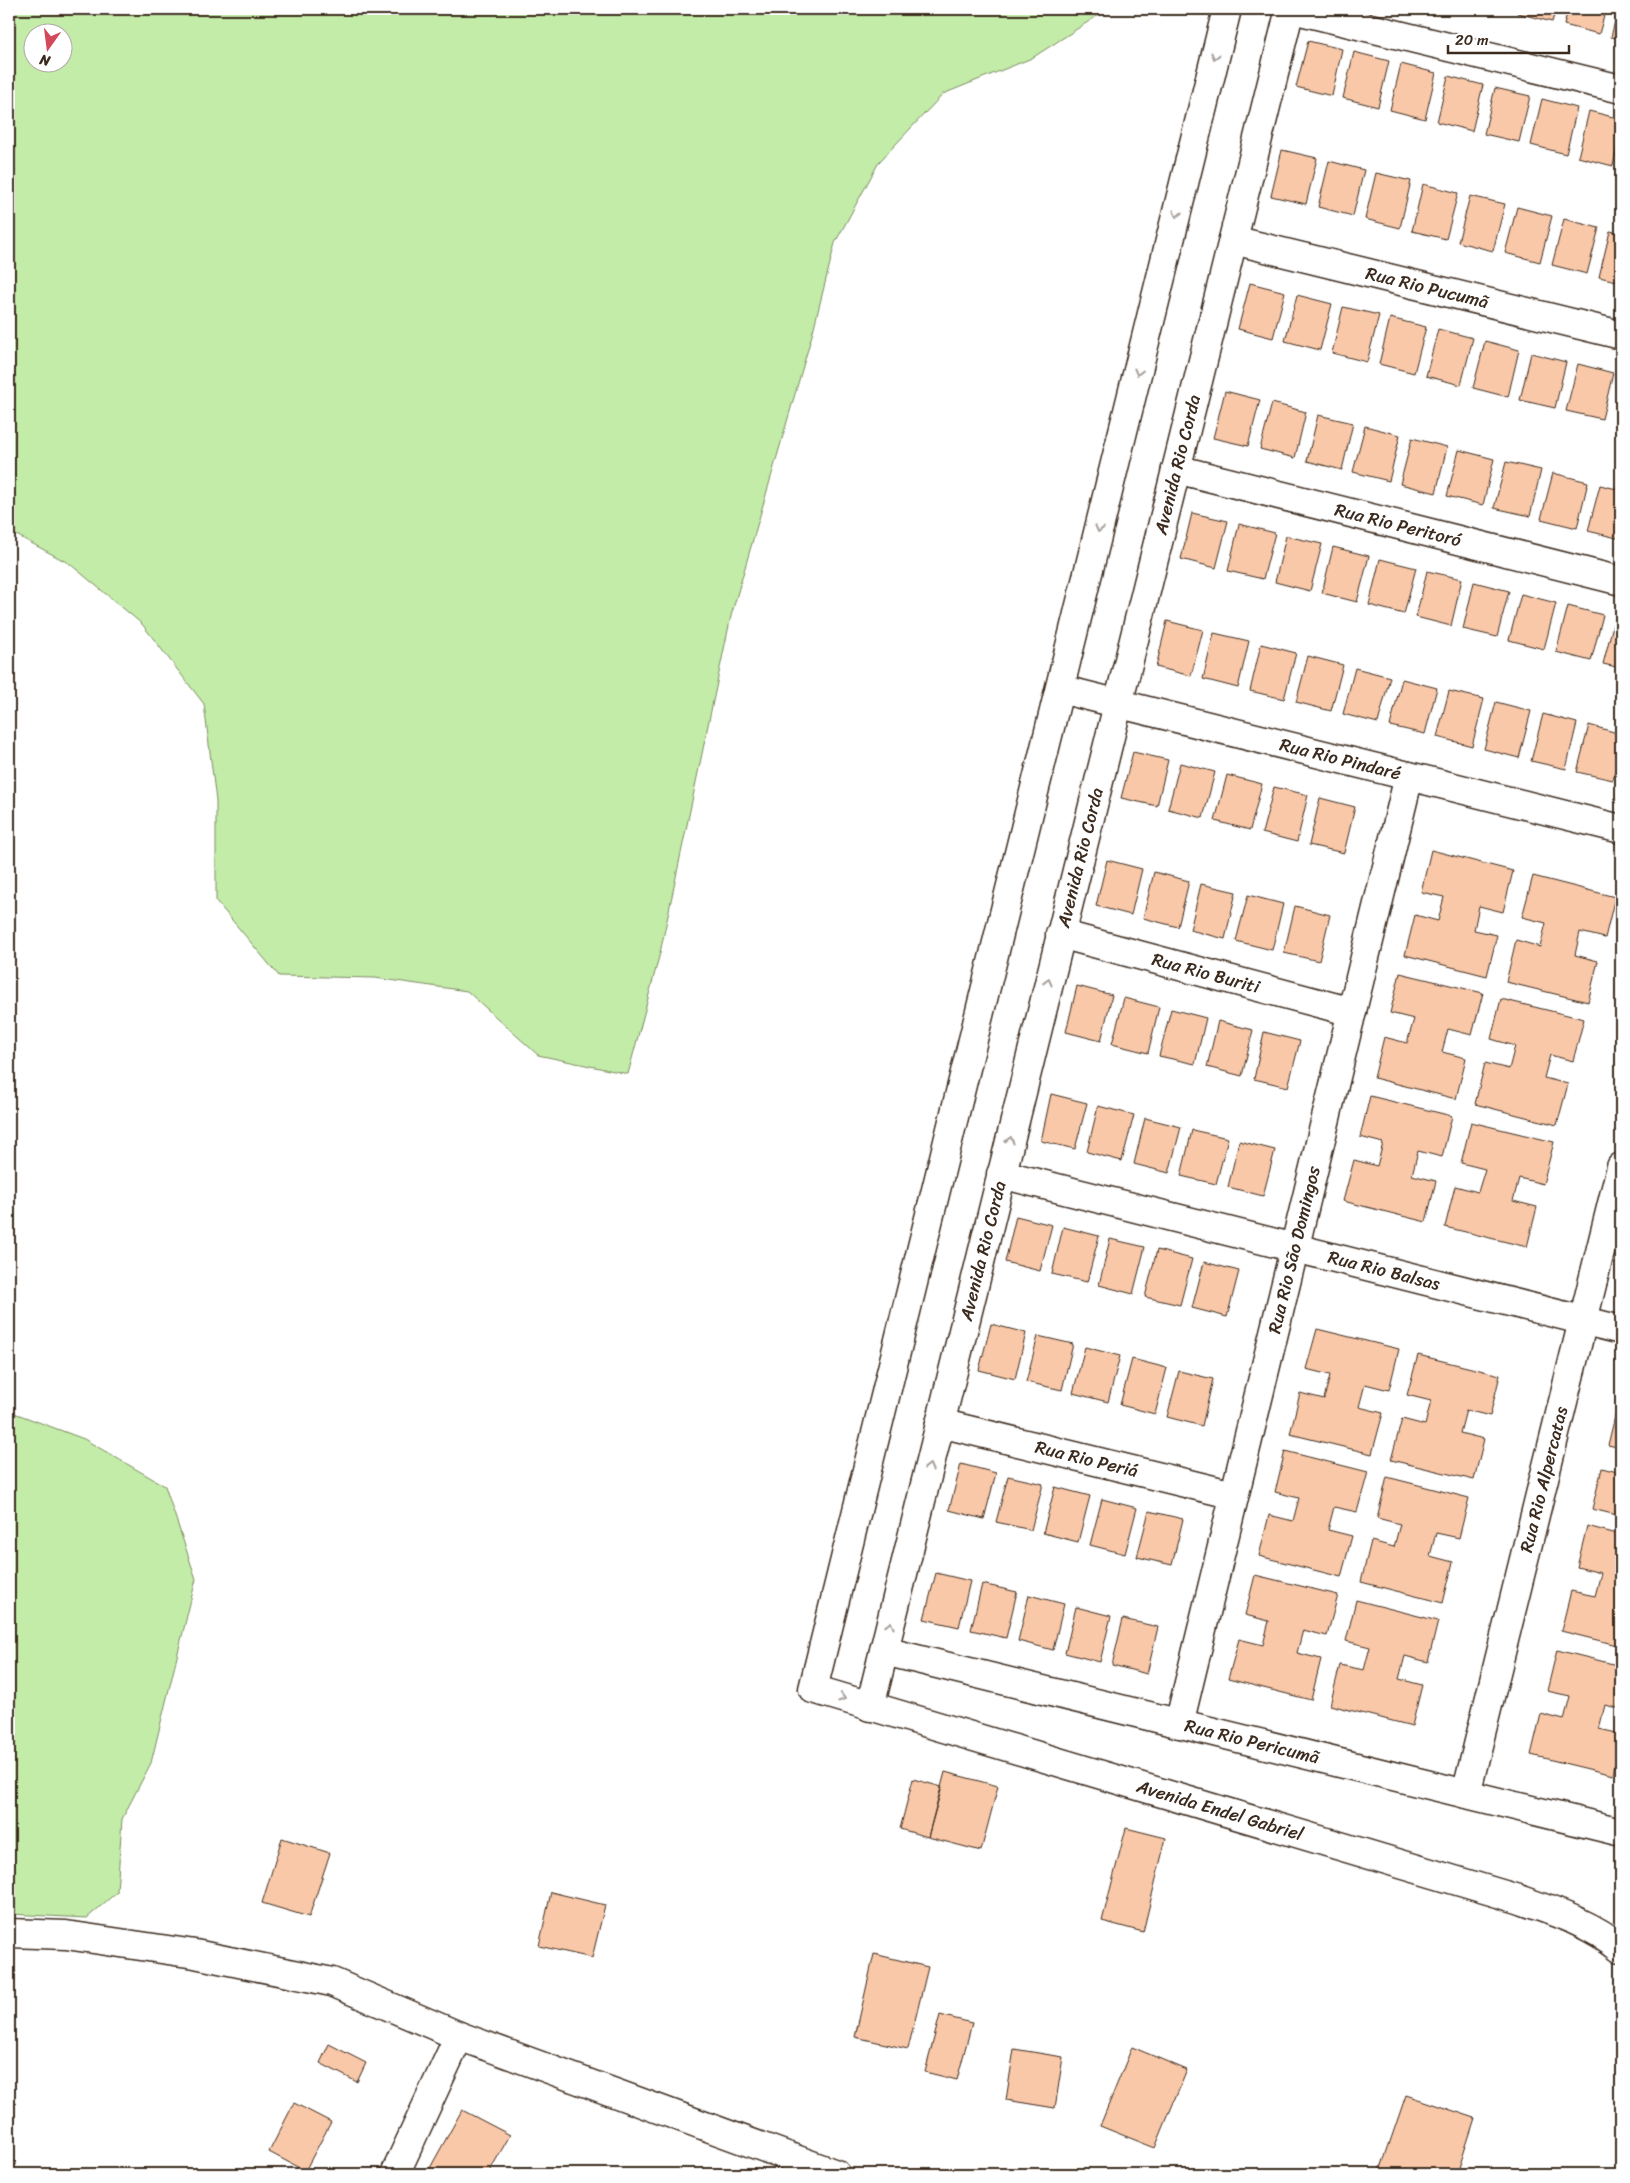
<svg xmlns="http://www.w3.org/2000/svg" width="1630" height="2183" viewBox="0 0 1630 2183" font-family="Sriracha,sans-serif">
	<rect width="100%" height="100%" fill="#fff"/>
	<filter id="ink" filterUnits="userSpaceOnUse"><feTurbulence type="fractalNoise" baseFrequency=".02" numOctaves="2"/><feDisplacementMap in="SourceGraphic" scale="10" xChannelSelector="R" yChannelSelector="G"/><feConvolveMatrix kernelMatrix="1 2 1 2 8 2 1 2 1" color-interpolation-filters="sRGB"/></filter>
	<g filter="url(#ink)">
		<path fill="#c2eca8" stroke="#7e8b63" fill-rule="evenodd" d="M9,9H1108L1032,58L943,94L879,162L835,243L812,335L731,616L660,953L628,1074L538,1055L467,991L375,978L279,976L216,901V801L204,704L142,624L70,564L9,531ZM32,32H62V62H32Z
			M9,1411L84,1439L165,1486L196,1579L151,1763L122,1819L117,1892L87,1918L9,1914Z"/>
		<path fill="#f9c8a8" stroke="#3b2a1e" d="M1518,9H1556L1552,22L1517,13Z
			M1568,9H1606L1599,34L1564,25Z
			M1618,9H1621V39L1611,37Z
			M1308,41L1342,49L1332,96L1296,87Z
			M1354,52L1389,61L1378,107L1343,98Z
			M1401,64L1436,73L1425,119L1390,110Z
			M1448,76L1483,85L1472,131L1437,122Z
			M1495,88L1530,96L1519,142L1484,134Z
			M1542,99L1577,108L1566,154L1531,145Z
			M1589,111L1621,119V130L1613,166L1578,157Z
			M1282,150L1317,158L1306,204L1271,196Z
			M1329,161L1364,170L1353,216L1318,207Z
			M1376,173L1411,181L1400,228L1365,219Z
			M1423,184L1458,193L1446,239L1412,231Z
			M1470,196L1505,204L1493,251L1458,242Z
			M1517,207L1552,216L1540,262L1505,253Z
			M1564,219L1599,228L1587,274L1552,265Z
			M1610,231L1621,233V282L1599,277Z
			M1250,283L1285,292L1273,338L1238,329Z
			M1297,295L1332,304L1320,350L1285,341Z
			M1343,307L1379,315L1367,362L1332,353Z
			M1390,318L1426,327L1414,373L1379,364Z
			M1438,329L1473,338L1461,385L1426,376Z
			M1485,341L1519,350L1508,397L1473,388Z
			M1531,353L1566,362L1555,408L1520,400Z
			M1578,364L1613,373L1602,419L1566,411Z
			M1621,390V424L1613,422Z
			M1225,391L1260,400L1248,446L1213,438Z
			M1272,403L1306,412L1295,458L1260,449Z
			M1318,415L1353,423L1342,470L1307,461Z
			M1365,426L1400,435L1389,481L1353,472Z
			M1412,438L1447,447L1436,493L1400,484Z
			M1459,450L1494,459L1483,505L1447,496Z
			M1506,462L1541,470L1530,516L1494,508Z
			M1553,473L1588,482L1577,528L1541,519Z
			M1600,485L1621,490V539L1588,531Z
			M1192,513L1228,521L1216,568L1181,559Z
			M1239,524L1275,533L1263,579L1228,571Z
			M1286,536L1322,544L1310,591L1275,582Z
			M1333,547L1369,556L1357,602L1322,593Z
			M1380,559L1416,568L1404,614L1369,605Z
			M1427,571L1462,579L1451,626L1416,617Z
			M1474,582L1509,591L1497,637L1463,629Z
			M1521,594L1556,603L1544,649L1509,640Z
			M1568,606L1603,615L1591,661L1556,652Z
			M1615,617L1621,619V668L1603,664Z
			M1167,621L1203,630L1191,676L1156,667Z
			M1214,633L1249,641L1238,688L1203,679Z
			M1261,644L1296,653L1284,699L1250,691Z
			M1308,656L1343,665L1331,711L1296,702Z
			M1355,668L1390,677L1378,723L1343,714Z
			M1402,679L1437,688L1425,734L1390,726Z
			M1449,691L1484,699L1472,746L1437,737Z
			M1496,702L1531,711L1519,758L1484,749Z
			M1543,714L1577,723L1566,769L1531,761Z
			M1589,725L1621,734V746L1613,780L1577,772Z
			M1133,752L1168,760L1157,806L1121,798Z
			M1180,763L1215,772L1203,818L1168,809Z
			M1227,775L1262,784L1250,830L1215,821Z
			M1274,787L1308,795L1297,842L1262,833Z
			M1320,798L1355,807L1344,853L1309,845Z
			M1431,850L1513,871L1503,912L1479,906L1474,930L1497,935L1487,976L1405,955L1415,915L1438,921L1444,897L1421,892Z
			M1107,860L1142,869L1131,915L1096,906Z
			M1154,872L1189,881L1178,927L1143,918Z
			M1533,876L1615,897L1605,938L1580,932L1575,955L1598,961L1588,1002L1506,982L1516,940L1540,947L1546,923L1522,917Z
			M1201,884L1236,892L1225,939L1190,930Z
			M1248,895L1283,904L1272,950L1236,941Z
			M1295,906L1330,915L1319,961L1284,953Z
			M1400,973L1483,993L1472,1035L1448,1029L1442,1052L1466,1058L1456,1099L1374,1078L1384,1037L1407,1043L1414,1019L1390,1013Z
			M1077,986L1112,995L1101,1041L1066,1032Z
			M1124,998L1159,1007L1148,1053L1112,1044Z
			M1501,999L1584,1019L1573,1061L1550,1055L1544,1078L1568,1084L1557,1125L1475,1104L1485,1063L1509,1069L1515,1046L1491,1039Z
			M1171,1009L1206,1018L1195,1064L1159,1056Z
			M1218,1021L1253,1030L1242,1076L1207,1067Z
			M1264,1032L1300,1041L1288,1087L1254,1079Z
			M1051,1094L1087,1103L1075,1149L1041,1141Z
			M1370,1096L1452,1116L1442,1157L1418,1151L1412,1175L1436,1181L1426,1222L1343,1201L1354,1160L1377,1166L1383,1143L1360,1137Z
			M1098,1106L1134,1115L1122,1161L1087,1152Z
			M1145,1118L1181,1127L1169,1173L1134,1164Z
			M1471,1122L1554,1142L1543,1184L1519,1178L1513,1201L1537,1207L1527,1247L1445,1227L1455,1186L1478,1192L1485,1169L1461,1163Z
			M1192,1130L1228,1138L1216,1184L1181,1176Z
			M1239,1141L1275,1150L1263,1196L1228,1187Z
			M1016,1216L1052,1225L1040,1271L1005,1262Z
			M1063,1227L1099,1236L1087,1282L1052,1274Z
			M1110,1239L1145,1247L1133,1294L1099,1285Z
			M1157,1250L1192,1259L1180,1305L1145,1297Z
			M1204,1262L1239,1271L1227,1317L1192,1308Z
			M991,1324L1026,1333L1015,1379L979,1370Z
			M1317,1329L1399,1349L1389,1390L1365,1384L1359,1407L1383,1413L1372,1454L1290,1434L1300,1393L1324,1399L1330,1375L1306,1369Z
			M1038,1336L1073,1344L1062,1390L1026,1382Z
			M1085,1347L1120,1356L1108,1402L1073,1393Z
			M1418,1355L1500,1375L1490,1416L1466,1410L1460,1433L1484,1439L1474,1480L1391,1460L1402,1419L1425,1425L1431,1401L1407,1395Z
			M1132,1359L1167,1368L1155,1414L1120,1405Z
			M1179,1371L1213,1379L1202,1426L1167,1417Z
			M1618,1404L1621,1405V1448L1608,1445Z
			M1285,1451L1368,1472L1357,1512L1334,1507L1328,1530L1352,1536L1341,1577L1259,1556L1269,1515L1293,1521L1299,1498L1275,1492Z
			M961,1464L996,1473L984,1519L949,1510Z
			M1602,1468L1621,1473V1516L1592,1509Z
			M1008,1476L1043,1484L1031,1530L996,1522Z
			M1387,1477L1469,1498L1459,1538L1436,1533L1430,1556L1453,1562L1443,1603L1361,1582L1371,1541L1394,1547L1400,1524L1377,1518Z
			M1055,1487L1090,1496L1078,1542L1043,1533Z
			M1102,1499L1137,1508L1125,1554L1090,1545Z
			M1149,1511L1183,1519L1172,1565L1137,1557Z
			M1587,1526L1621,1535V1646L1561,1631L1571,1591L1595,1596L1601,1573L1577,1567Z
			M936,1573L970,1581L959,1627L924,1619Z
			M1255,1575L1338,1595L1327,1636L1303,1630L1297,1653L1321,1659L1311,1700L1228,1679L1239,1639L1263,1645L1269,1621L1245,1615Z
			M982,1584L1017,1592L1006,1638L971,1630Z
			M1029,1595L1064,1604L1053,1650L1018,1641Z
			M1356,1600L1438,1621L1428,1662L1405,1656L1399,1679L1422,1685L1412,1726L1330,1705L1340,1665L1364,1670L1370,1647L1346,1641Z
			M1076,1607L1111,1616L1100,1662L1065,1653Z
			M1123,1619L1158,1627L1147,1674L1112,1665Z
			M1557,1650L1621,1666V1709L1605,1705L1599,1729L1621,1734L1613,1775L1531,1755L1541,1714L1564,1720L1570,1696L1547,1691Z
			M945,1772L998,1786L981,1851L928,1837Z
			M913,1779L942,1787L928,1837L900,1829Z
			M1126,1828L1166,1838L1143,1932L1102,1921Z
			M282,1838L330,1853L309,1917L262,1903Z
			M551,1892L605,1905L592,1958L539,1946Z
			M874,1954L928,1967L908,2049L855,2037Z
			M940,2015L972,2023L957,2080L925,2072Z
			M329,2044L366,2063L357,2082L320,2063Z
			M1132,2047L1187,2070L1155,2148L1100,2126Z
			M1014,2049L1063,2057L1055,2108L1006,2100Z
			M1406,2095L1475,2118L1457,2174H1379Z
			M294,2103L331,2122L305,2171L269,2152Z
			M462,2110L510,2135L488,2174H442L430,2168Z"/>
		<g fill="none" stroke-linecap="round" stroke-linejoin="round">
			<defs>
				<g id="minor">
					<path d="M1292,9L1621,89"/>
					<path id="s1" d="M1233,240L1621,335"/>
					<path id="s2" d="M1176,469L1621,581"/>
					<path id="s3" d="M1060,689L1621,829"/>
					<path id="s4" d="M1060,934L1352,1012"/>
					<path id="s5" d="M1001,1174L1621,1330"/>
					<path id="s6" d="M940,1423L1234,1495"/>
					<path id="s7" d="M1179,1724L1409,776"/>
					<path id="s8" d="M1466,1794L1621,1167"/>
					<path d="M9,1933L66,1935L195,1954L332,1982L459,2036L836,2174"/>
					<path d="M395,2174L459,2036"/>
				</g>
				<g id="tertiary">
					<path id="s9" d="M1227,9L813,1689L1518,1899C1555,1912 1590,1923 1621,1948"/>
					<path id="s10" d="M884,1651L1621,1832"/>
					<path id="s11" d="M870,1707L1290,9"/>
				</g>
			</defs>
			<use href="#minor" stroke="#3b2a1e" stroke-width="31"/>
			<use href="#tertiary" stroke="#3b2a1e" stroke-width="31"/>
			<use href="#minor" stroke="#fff" stroke-width="28"/>
			<use href="#tertiary" stroke="#fff" stroke-width="28"/>
		</g>
		<defs><path id="oneway-chevron" d="M-2-3.5L2.5 0L-2 3.5" fill="none" stroke-width="1.6" stroke-linecap="round" stroke-linejoin="round" transform="scale(1.25)"/></defs>
		<g stroke="#a79f9a">
			<use href="#oneway-chevron" transform="translate(1215 56) rotate(104)"/>
			<use href="#oneway-chevron" transform="translate(1177 214) rotate(104)"/>
			<use href="#oneway-chevron" transform="translate(1138 372) rotate(104)"/>
			<use href="#oneway-chevron" transform="translate(1099 529) rotate(104)"/>
			<use href="#oneway-chevron" transform="translate(1048 982) rotate(-76)"/>
			<use href="#oneway-chevron" transform="translate(1010 1140) rotate(-76)"/>
			<use href="#oneway-chevron" transform="translate(929 1467) rotate(-76)"/>
			<use href="#oneway-chevron" transform="translate(890 1625) rotate(-76)"/>
			<use href="#oneway-chevron" transform="translate(842 1698) rotate(17)"/>
		</g>
	</g>
	<g text-anchor="middle" dominant-baseline="central" stroke-width="4" stroke-linejoin="round" paint-order="stroke">
		<g font-size="18" fill="#3b2a1e" stroke="#fff">
			<text stroke="none"><textPath href="#s1" startOffset="200">Rua Rio Pucumã</textPath></text>
			<text stroke="none"><textPath href="#s11" startOffset="1280">Avenida Rio Corda</textPath></text>
			<text stroke="none"><textPath href="#s2" startOffset="229">Rua Rio Peritoró</textPath></text>
			<text stroke="none"><textPath href="#s3" startOffset="289">Rua Rio Pindaré</textPath></text>
			<text stroke="none"><textPath href="#s11" startOffset="875">Avenida Rio Corda</textPath></text>
			<text stroke="none"><textPath href="#s4" startOffset="151">Rua Rio Buriti</textPath></text>
			<text stroke="none"><textPath href="#s7" startOffset="488">Rua Rio São Domingos</textPath></text>
			<text stroke="none"><textPath href="#s11" startOffset="470">Avenida Rio Corda</textPath></text>
			<text stroke="none"><textPath href="#s5" startOffset="395">Rua Rio Balsas</textPath></text>
			<text stroke="none"><textPath href="#s6" startOffset="151">Rua Rio Periá</textPath></text>
			<text stroke="none"><textPath href="#s8" startOffset="324">Rua Rio Alpercatas</textPath></text>
			<text stroke="none"><textPath href="#s10" startOffset="379">Rua Rio Pericumã</textPath></text>
			<text stroke="none"><textPath href="#s9" startOffset="2155">Avenida Endel Gabriel</textPath></text>
		</g>
	</g>
	<rect width="1630" height="2183" fill="none" stroke="#fff" stroke-width="30"/>
	<rect x="15" y="15" width="1600" height="2153" fill="none" stroke="#3b2a1e" stroke-width="2" filter="url(#ink)"/>
	<g transform="translate(48 48) rotate(194)"><circle r="24" fill="#ffffff" stroke="#b1aaa5"/>
	<path d="M0-4L9 19L0 12L-9 19Z" fill="#d1495b"/>
	<text y="-8" font-size="14" font-weight="bold" text-anchor="middle" fill="#3b2a1e">N</text>
	</g>
	<path d="M1448 45v8h121v-8" fill="none" stroke="#3b2a1e" stroke-width="2.5"/>
	<text x="1455" y="45" font-size="15" fill="#3b2a1e" stroke="#ffffff" stroke-width="4" paint-order="stroke">20 m</text>
</svg>
